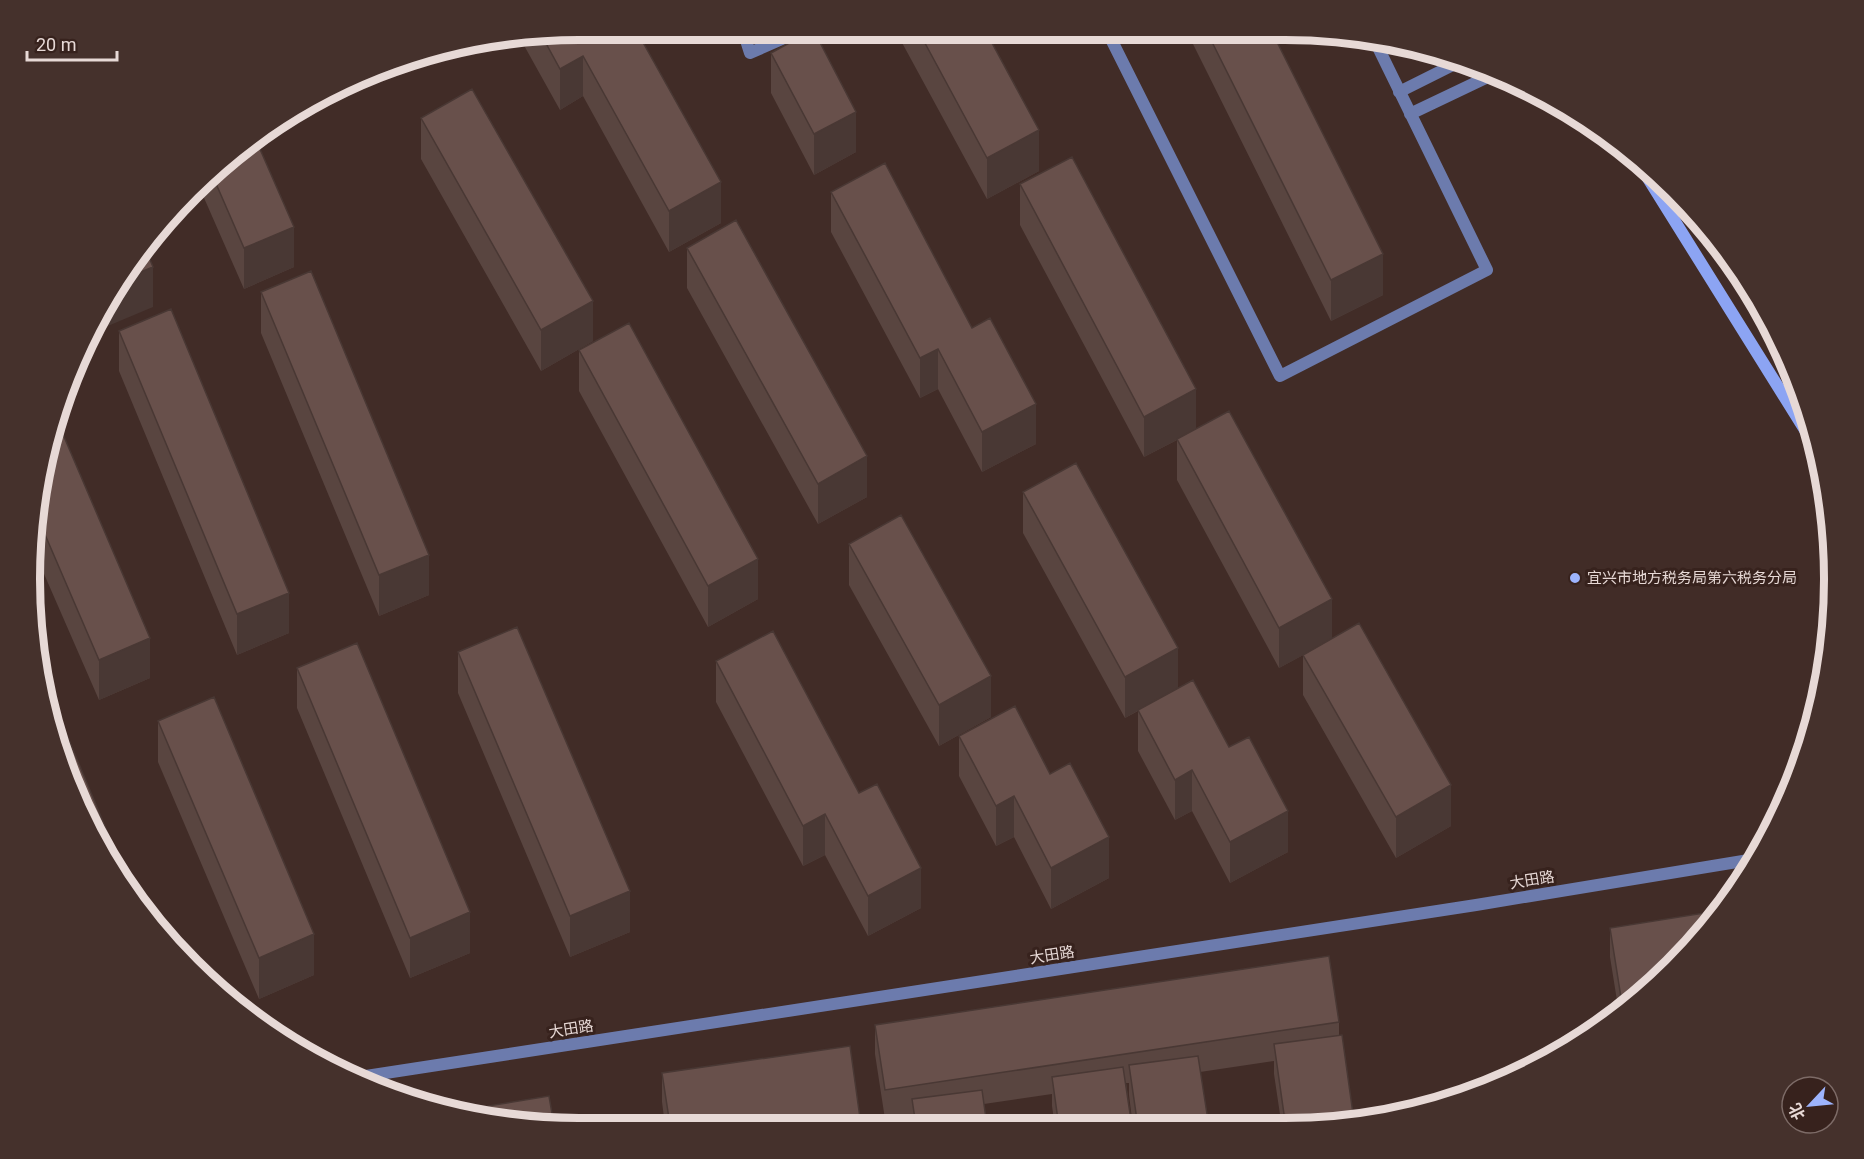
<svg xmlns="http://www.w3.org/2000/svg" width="1864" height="1159" viewBox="0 0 1864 1159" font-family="Roboto,'Noto Sans SC',sans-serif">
	<rect width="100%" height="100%" fill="#412c27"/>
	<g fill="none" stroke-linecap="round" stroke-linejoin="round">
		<path stroke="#6c7bad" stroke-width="12" d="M743,31L750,53L800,31
			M1108,33L1280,376L1487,270L1374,39
			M1399,92L1459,62
			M1410,114L1496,73"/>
		<path stroke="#6c7bad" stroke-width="12" d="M353,1078L1476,905L1755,859"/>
		<path stroke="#8ca4f3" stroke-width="12" d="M1636,159L1815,446"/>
	</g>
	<path fill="#594540" d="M579,30L613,37L721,223L669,252L583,96L560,110L521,40Z
		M900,32H986L1039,171L987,199L900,39Z
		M1188,34H1273L1383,295L1331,321Z
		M771,53L856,152L814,175L771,93Z
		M421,118L593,341L541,371L421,159Z
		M256,140L294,267L244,289L201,191Z
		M1020,184L1196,429L1332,638L1451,826L1396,858L1303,695V655L1279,668L1177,480V440L1144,457L1020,225Z
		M831,192L972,328L1036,444L982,472L938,389L920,398L831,232Z
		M687,248L867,497L818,524L687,288Z
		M261,292L429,595L379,616L261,333Z
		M119,331L289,633L237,655L119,371Z
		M579,350L758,599L708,627L579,391Z
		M56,418L150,678L99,700L31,544Z
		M1023,492L1178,688L1229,747L1288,852L1230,883L1192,811L1175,820L1138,751V711L1125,718L1023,533Z
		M849,544L991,717L939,746L849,585Z
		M458,652L630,932L570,957L458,693Z
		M716,661L859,793L921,908L868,936L825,855L803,866L716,702Z
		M297,668L470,953L410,978L297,708Z
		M158,721L314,975L259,999L158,762Z
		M959,736L1050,774L1109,878L1051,909L1014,837L996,846L959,776Z
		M1610,928L1647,993L1619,1013L1610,957Z
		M1339,1022V1035L1321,1128H1282L1274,1074V1061L1200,1072L1209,1127H1133L1129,1095V1083H1126L1132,1127H1055L1052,1106V1094L984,1104L987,1126H912V1115L885,1119L875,1054V1025Z
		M662,1073L860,1118V1126L665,1125L662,1102Z"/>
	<path fill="#493834" d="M583,56V96L560,110V69Z
		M856,112V152L814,175V134Z
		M1039,130V171L987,199V158Z
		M721,182V223L669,252V211Z
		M294,227V267L244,289V248Z
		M1383,254V295L1331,321V280Z
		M153,267V307L103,328V321L126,278Z
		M593,301V341L541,371V330Z
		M938,349V389L920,398V358Z
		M1196,389V430L1144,457V417Z
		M1036,404V444L982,472V432Z
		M867,456V497L818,524V484Z
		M429,555V595L379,616V575Z
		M758,559V599L708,627V586Z
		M289,593V633L237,655V614Z
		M1332,599V640L1279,668V628Z
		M150,638V678L99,700V660Z
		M1178,648V688L1125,718V677Z
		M991,676V717L939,746V705Z
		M1192,770V811L1175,820V780Z
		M1451,785V826L1396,858V817Z
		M1014,796V837L996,846V806Z
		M1288,811V852L1230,883V842Z
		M825,814V855L803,866V826Z
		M1109,837V878L1051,909V868Z
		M921,868V908L868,936V896Z
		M630,891V932L570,957V916Z
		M470,912V953L410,978V938Z
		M314,934V975L259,999V958Z"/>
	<path fill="#68504b" stroke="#493834" stroke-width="1.5" d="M579,30H609L613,37L624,30H636L721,182L669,211L583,56L560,69L542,36Z
		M811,31H814L856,112L814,134L771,53Z
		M919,32H986L1039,130L987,158Z
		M1208,34H1273L1383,254L1331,280Z
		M472,89L593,301L541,330L421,118Z
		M256,140L294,227L244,248L214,179Z
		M1072,157L1196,389L1144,417L1020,184Z
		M885,163L972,328L990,318L1036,404L982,432L938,349L920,358L831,192Z
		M736,220L867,456L818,484L687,248Z
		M144,245L153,267L126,278Z
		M311,271L429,555L379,575L261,292Z
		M171,309L289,593L237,614L119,331Z
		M629,323L758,559L708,586L579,350Z
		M1229,411L1332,599L1279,628L1177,439Z
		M56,418L150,638L99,660L37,516Z
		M1076,463L1178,648L1125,677L1023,492Z
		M901,515L991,676L939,705L849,544Z
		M1359,623L1451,785L1396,817L1303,655Z
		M517,627L630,891L570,916L458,652Z
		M773,631L859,793L877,784L921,868L868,896L825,814L803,826L716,661Z
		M357,643L470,912L410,938L297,668Z
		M1193,680L1229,747L1249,737L1288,811L1230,842L1192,770L1175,780L1138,710Z
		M214,697L314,934L259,958L158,721Z
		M1015,706L1050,774L1070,763L1109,837L1051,868L1014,796L996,806L959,736Z
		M61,721L135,898L122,884L50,725Z
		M1723,910L1720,914L1647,993L1623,1010L1610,928Z
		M1329,956L1339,1022L885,1090L875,1025Z
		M1342,1035L1354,1121L1321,1128H1286L1274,1044Z
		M850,1046L860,1118L804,1126L670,1125L662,1073Z
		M1198,1056L1209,1127H1138L1129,1065Z
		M1123,1067L1132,1127H1059L1052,1077Z
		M982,1090L987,1126H916L912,1099Z
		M549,1096L554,1125L508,1124L490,1120L488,1106Z"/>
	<circle fill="#9db4fd" stroke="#37221d" stroke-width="2" cx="1575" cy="578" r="6"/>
	<g text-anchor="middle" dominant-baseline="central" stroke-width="6" stroke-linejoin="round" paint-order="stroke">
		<g font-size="15" fill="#e7d9d6" stroke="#37221d" text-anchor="start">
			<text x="1587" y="578">宜兴市地方税务局第六税务分局</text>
		</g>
		<g font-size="15" fill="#e7d9d6" stroke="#37221d">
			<text transform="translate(1532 880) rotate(-9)">大田路</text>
			<text transform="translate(1052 955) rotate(-9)">大田路</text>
			<text transform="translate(571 1029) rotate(-9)">大田路</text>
		</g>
	</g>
	<path d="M0 0H1864V1159H0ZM579 40H1285A539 539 0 0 1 1824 579V579A539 539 0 0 1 1285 1118H579A539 539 0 0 1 40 579V579A539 539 0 0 1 579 40Z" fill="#45312c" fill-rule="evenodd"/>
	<path fill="none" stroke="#e7d9d6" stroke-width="8" d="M579 40H1285A539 539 0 0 1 1824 579V579A539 539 0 0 1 1285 1118H579A539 539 0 0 1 40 579V579A539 539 0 0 1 579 40Z"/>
	<g transform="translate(1810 1105) rotate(244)"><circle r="28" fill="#37221d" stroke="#7d6b67" stroke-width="1.5"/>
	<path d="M0-4.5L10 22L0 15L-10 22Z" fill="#9db4fd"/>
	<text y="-9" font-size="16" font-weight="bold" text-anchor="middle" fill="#e7d9d6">北</text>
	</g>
	<path d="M27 51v9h90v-9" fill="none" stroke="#e7d9d6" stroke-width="3"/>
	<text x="36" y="51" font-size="18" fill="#e7d9d6" stroke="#37221d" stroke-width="4.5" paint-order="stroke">20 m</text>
</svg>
